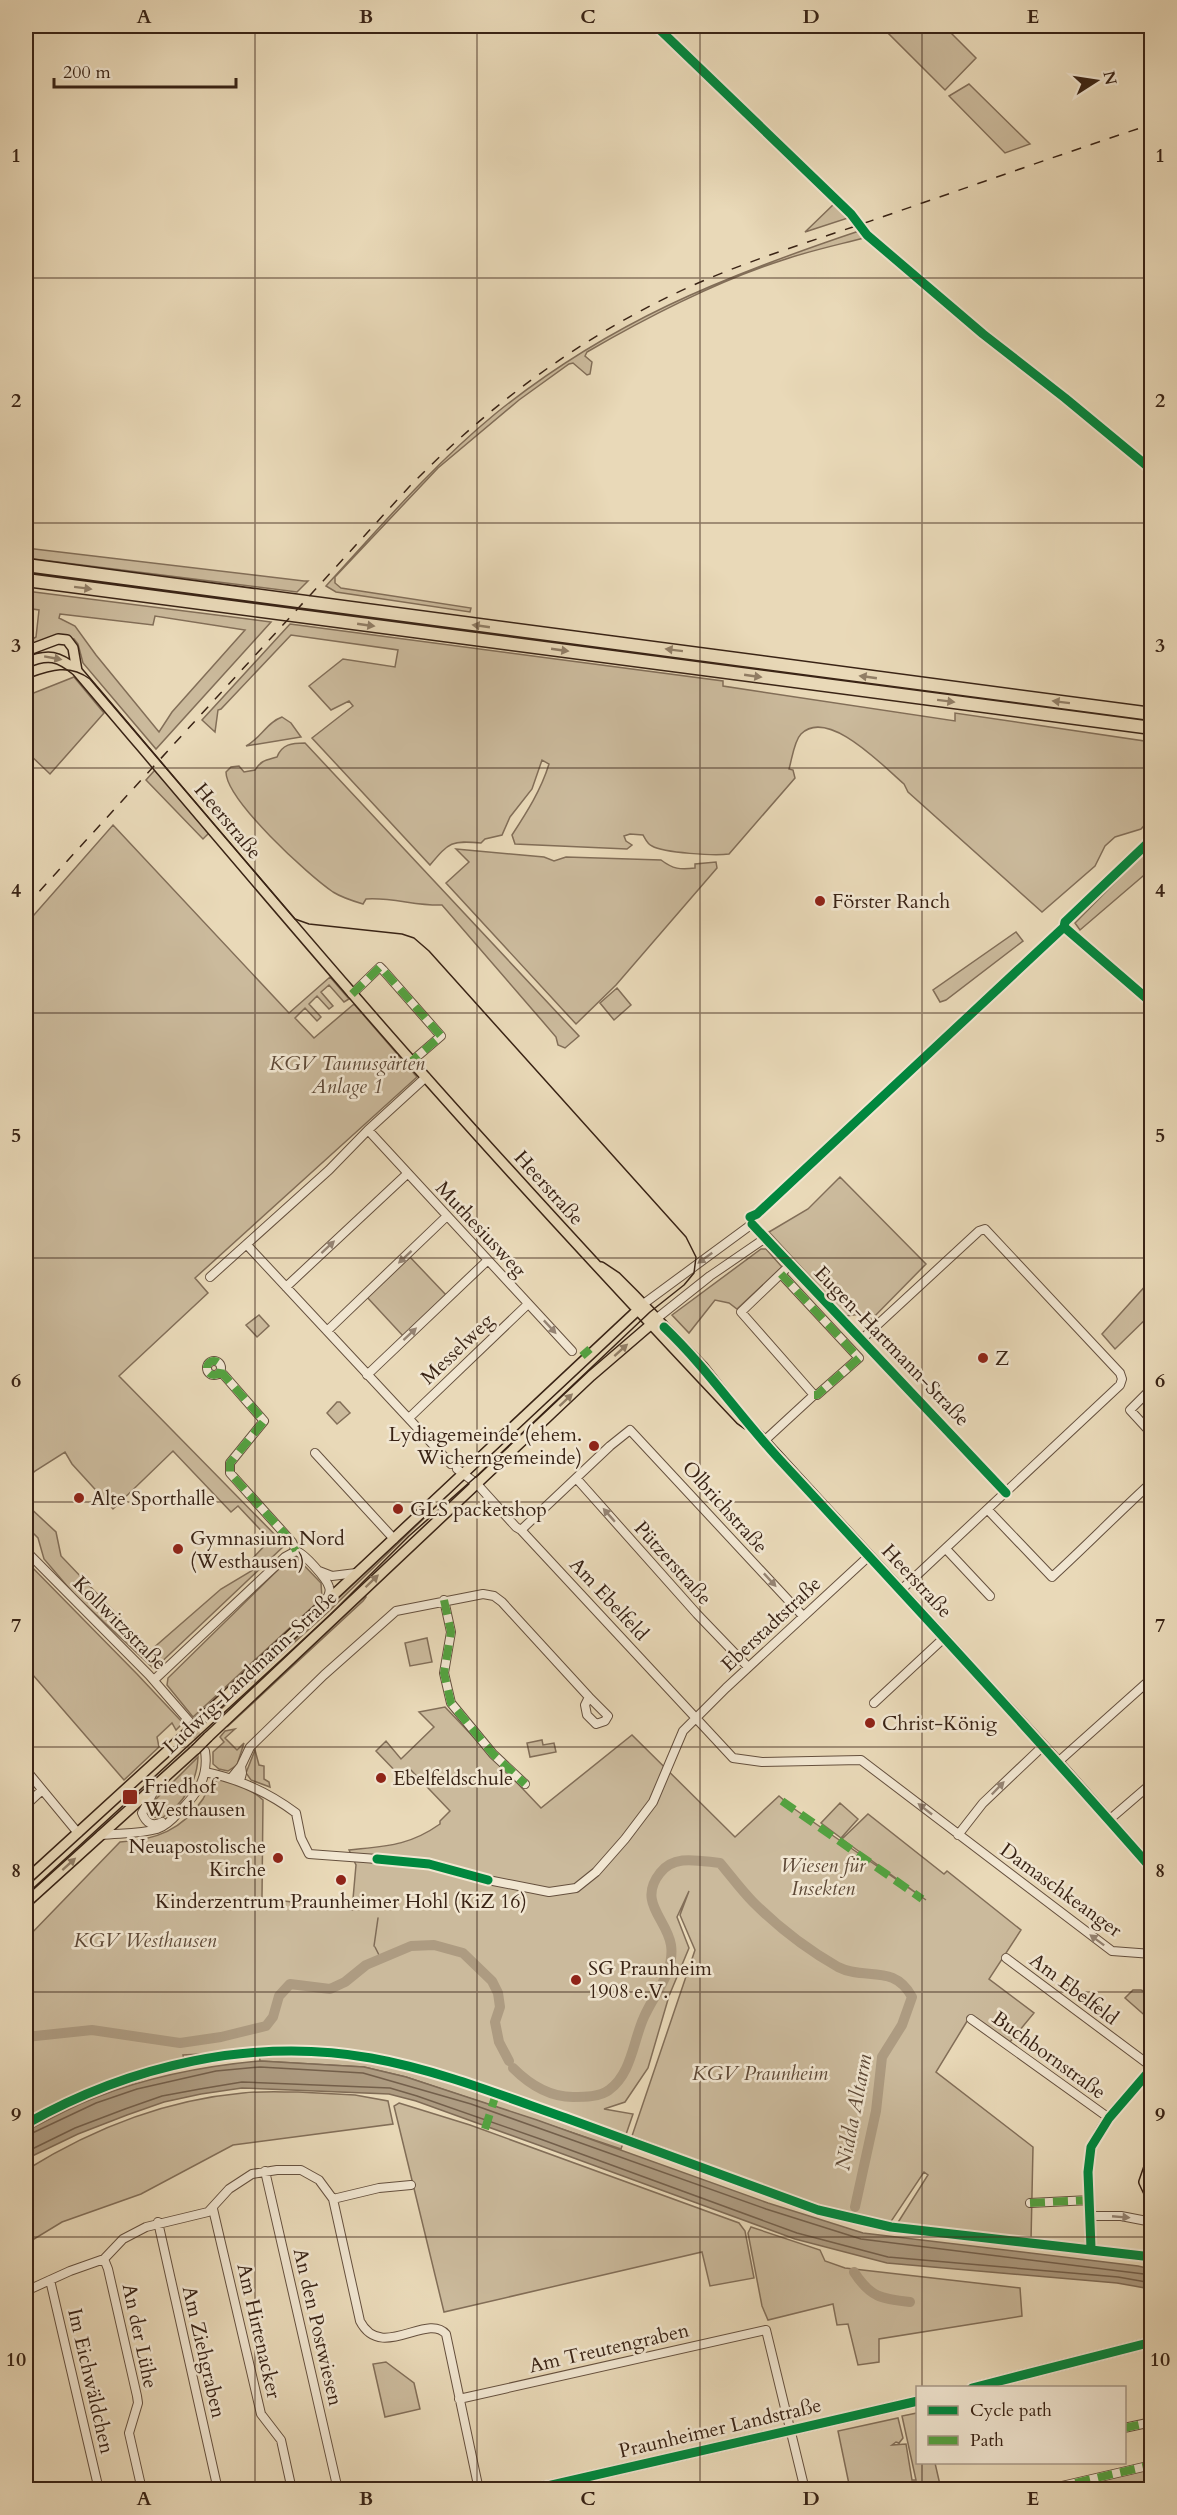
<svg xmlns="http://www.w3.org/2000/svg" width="1177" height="2515" viewBox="0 0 1177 2515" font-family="Cardo,serif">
	<rect width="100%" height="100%" fill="#e9d9b8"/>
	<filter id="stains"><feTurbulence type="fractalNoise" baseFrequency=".00333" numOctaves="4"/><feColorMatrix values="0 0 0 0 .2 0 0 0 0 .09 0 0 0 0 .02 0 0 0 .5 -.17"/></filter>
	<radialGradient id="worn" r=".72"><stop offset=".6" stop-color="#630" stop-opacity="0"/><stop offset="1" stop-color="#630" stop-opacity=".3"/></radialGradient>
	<path fill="#cbba9c" stroke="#826e58" stroke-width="1.5" fill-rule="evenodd" d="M886,26H944L976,58L945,90L883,28Z
		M969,84L1030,144L1005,153L949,96Z
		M835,203L851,217L805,232Z
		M859,231L864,238C837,245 809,251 783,260C715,282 649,316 587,352L585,356L592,362L590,374L587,375L573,363L569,364L519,400L438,468L335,577V583L341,588L471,608L470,612L336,592L326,586C380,527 433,465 495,414C609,322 722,277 859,231Z
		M26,548L304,581H308L297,592L26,558Z
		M26,591L271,622L156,749L83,663L78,644L74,639L56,636L26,648V643L36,637L39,610L26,608ZM60,614L153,625L155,616L245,630L172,712L159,732L96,655L75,626L59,618Z
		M290,624L723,681V686L955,721V713L1151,742V818L1141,829L1115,837L1105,846L1095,866L1042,912L908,792L904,784C884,767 828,707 801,734C794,741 792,759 789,769L793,770L795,778L729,854C715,856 664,853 652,846C647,844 646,840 643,835L630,834L624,836L626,841L632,845L627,849L515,844L512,835C527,812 541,790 549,764L542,760L532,789L510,817L502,835L485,839L481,843C452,840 449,842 430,865L312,738L353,706L349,701L331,710L309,686L343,659L395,667L398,650L291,635L221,709L218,710L215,732L202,720Z
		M74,677L104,713L50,774L26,751V696Z
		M282,717L291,723L301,737L246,746C260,739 267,722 282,717Z
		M305,743L579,1036L565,1048L558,1045L556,1037L544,1023L442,905C416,906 392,897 366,899L363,904C353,901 341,897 333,892C309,876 226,800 226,772L231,767L239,766L244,772L255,770C261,760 267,760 277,757C282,744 292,743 305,743Z
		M155,770L210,832L203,839L146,780Z
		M113,825L289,1013L330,977L349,999L344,1002L329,985L321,992L333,1006L329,1009L317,996L309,1004L321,1017L317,1021L305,1008L295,1018L314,1038L354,1004L417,1077L195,1278L208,1293L119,1376L285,1545L154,1669L74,1594L44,1559L38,1538L26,1526V1504L56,1532L61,1556L151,1650L221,1589L258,1567L253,1558L270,1540L238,1506L231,1512L173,1451L113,1509L72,1464L65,1452L35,1471L26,1480V924Z
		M1151,846V878L1143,876L1080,930L1075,923Z
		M456,849L544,857L554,861L566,857L661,860C673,869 680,870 695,868V864L716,862L717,868L616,985L576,1024L446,883L469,862Z
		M1016,932L1023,941L946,1000L940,1002L933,990Z
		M617,988L631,1005L614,1020L600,1003Z
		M840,1177L926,1264L869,1322L862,1314L846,1316L769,1232L808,1209Z
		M761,1249H766L782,1267L737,1309L729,1303L715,1300L689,1333L672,1315Z
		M409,1256L447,1296L404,1337L366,1296Z
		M1148,1283L1151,1285V1314L1115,1349L1102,1334Z
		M259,1315L269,1326L257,1337L246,1325Z
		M337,1402H340L350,1413L337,1424L327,1413Z
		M458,1485L328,1612L201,1727L200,1725C289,1648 372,1565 458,1485Z
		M296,1557L321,1583L322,1598L193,1717L167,1685L168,1678L288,1560Z
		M26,1561L137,1674L183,1723L176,1730L172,1723L157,1737L159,1747L124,1780L26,1667Z
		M364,1596L366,1597L363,1601L227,1727Z
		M427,1638L432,1662L410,1666L405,1643Z
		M445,1707L541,1808L632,1735L735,1837L779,1796L793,1808L926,1900L842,1839L868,1814L944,1874L947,1871L1021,1930L989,1979L1034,2013L1005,2048L969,2018L936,2072L1033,2147L1031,2241L897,2224L928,2175L924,2172L890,2223L822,2207L632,2136L695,1950L680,1915L689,1891L677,1917L689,1948L669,1996L648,2068L625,2102L604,2109L633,2114L621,2149L406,2077L364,2067L260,2061L259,2051L183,2055L185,2065L94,2096L26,2128V1939L120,1842C156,1840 182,1830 203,1799C207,1792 209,1783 217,1781C231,1777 253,1791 263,1800L262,1898L352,1910L356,1865L349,1850C386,1846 409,1846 440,1824V1821L450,1811L409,1768L401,1777L376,1751L386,1741L401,1759L434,1727L419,1712Z
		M235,1729L225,1738L237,1750L244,1743L237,1765L228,1771L219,1769L213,1764V1752L224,1742L220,1737L225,1731Z
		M542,1740L543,1745L554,1743L556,1752L530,1757L527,1743Z
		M255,1750L259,1765L264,1766V1779L269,1782L270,1787L251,1780L246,1773Z
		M198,1757C197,1783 183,1804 162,1818L150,1817L147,1811L148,1807Z
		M840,1803L858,1819L841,1838L821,1823Z
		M1133,1990H1141L1151,1994L1150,2020L1125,1998Z
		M298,2092L355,2095L388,2101L393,2124L233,2145L141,2194L62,2222L26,2244V2170C92,2129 165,2100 243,2093C261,2091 280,2092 298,2092Z
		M399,2103L470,2125L739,2223L745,2231L754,2278L710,2286L702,2252L444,2312L394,2106Z
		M751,2227L820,2250L825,2261L845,2268L1020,2288L1022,2316L879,2339V2362L858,2365L848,2324L837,2325L833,2304L768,2320L762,2306L748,2233Z
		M386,2362L414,2383L420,2409L385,2417L373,2364Z
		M917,2413L918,2462L935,2463L941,2489H850L838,2431L898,2418L903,2438L899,2443L896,2442L892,2445L906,2444L912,2480H916L902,2416Z
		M1151,2468V2489L1060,2490Z"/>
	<path fill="#ad9b81" stroke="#7f6b56" stroke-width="1.5" d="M260,2061L364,2067L406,2077L537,2120L768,2203L863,2233L1138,2266L1151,2269V2289L1117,2283L887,2263L795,2239L541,2146L416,2101L389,2094L242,2088L201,2094L164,2102L127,2115L78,2134L26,2159V2131C49,2120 72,2106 97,2097C149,2077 204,2066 260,2061Z"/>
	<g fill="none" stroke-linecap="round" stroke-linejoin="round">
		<path stroke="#735f4b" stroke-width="1.5" d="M26,2136L96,2103L137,2089L216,2071L260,2067L363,2073L471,2104L766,2209L861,2239L1152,2275
			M26,2152L75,2128L125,2109L162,2096L200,2089L242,2082L390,2088L417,2096L543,2140L797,2233L888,2257L1118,2277L1152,2283"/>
		<path stroke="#7f6b56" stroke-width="1.5" d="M374,1946L378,1918
			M375,1947L381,1959"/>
		<path stroke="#ad9b81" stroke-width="10" d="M26,2037L92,2030L180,2043L221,2037L266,2026L273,2017L279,1996L290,1984L330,1989L345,1982L366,1965L411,1946L434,1945L463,1953L492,1981L498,1993L500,2007L495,2022L499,2042L509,2061
			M513,2068C529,2084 549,2097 573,2097C584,2097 600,2097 609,2090C632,2073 633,2041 644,2017C654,1994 675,1972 671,1945C667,1919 637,1902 660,1873C674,1854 699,1861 720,1863C731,1876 741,1890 753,1902C777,1926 808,1950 838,1967C865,1981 894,1963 912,1997L902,2025L882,2057L876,2111L855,2207
			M854,2272C870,2297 881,2299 910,2302"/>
		<path stroke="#c6b597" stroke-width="8" stroke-dasharray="8 4" stroke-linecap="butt" d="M190,1723L203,1747"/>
		<defs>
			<path id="minor" d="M352,994L380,967L383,970L441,1036L412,1061
				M368,1130L572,1351
				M247,1245L451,1464
				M781,1274L859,1358L817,1395H814
				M210,1277L329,1170L368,1130L426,1077
				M286,1287L407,1174
				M642,1305L752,1224L1006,1493
				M656,1319L710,1276L764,1239
				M327,1331L447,1216
				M861,1340L979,1231L985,1229L1120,1373L1122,1379L1120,1385L901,1590
				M207 1368a7 7 0 1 1 14 0a7 7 0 1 1-14 0Z
				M218,1374H223L264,1421L230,1463V1473L292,1542L296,1551C304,1553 327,1579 329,1587C331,1592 328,1597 325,1601
				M367,1375L488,1260
				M1152,1388L1130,1410L1152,1434
				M409,1418L528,1304
				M763,1442L814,1395L741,1312L790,1265
				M315,1453L394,1539
				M457,1469L477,1484L516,1527L521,1530L733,1758L762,1762L861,1760L1112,1951L1152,1954
				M576,1478L697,1614L748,1667
				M988,1510L1052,1577C1086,1546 1118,1513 1152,1482
				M521,1530L610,1446L630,1430L803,1616
				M946,1549L990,1596
				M26,1551L149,1675L189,1721
				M319,1571L332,1576L356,1573
				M444,1600L451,1632L444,1673L451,1703L493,1754L525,1784
				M154,1680L285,1557L296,1551
				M589,1697L608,1716L605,1721L596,1724L587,1715L585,1705Z
				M874,1703L945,1637
				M1058,1762L1152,1678
				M241,1766L250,1747L324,1675L396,1611L483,1594L494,1596L502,1602L589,1697
				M26,1770L78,1833
				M205,1772C239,1779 268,1792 296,1813L301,1838L309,1854L377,1859
				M232,1777L241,1766L242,1773L240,1781
				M155,1789L142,1813C146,1823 152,1827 162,1822
				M26,1805L42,1790
				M1109,1820L1152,1783
				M101,1835C119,1833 140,1834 157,1829C166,1826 173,1819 179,1812C197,1794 209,1778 205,1751
				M958,1835L983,1803L1043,1746
				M488,1880L549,1892L576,1888L596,1872L625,1839L653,1802L683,1731L726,1688L869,1556
				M1006,1958L1152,2067
				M971,2019L1109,2118
				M265,2171L338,2490
				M411,2185L379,2188L333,2199L360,2321C381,2362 427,2312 446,2334L479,2490
				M1030,2203L1090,2200
				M213,2209L261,2414L281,2440L292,2490
				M1091,2213L1094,2216H1121L1152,2222
				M158,2222L218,2490
				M1090,2234C1092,2207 1086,2181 1090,2155C1094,2126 1133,2090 1152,2068
				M104,2259L108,2269L137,2396L138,2403L129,2433L142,2490
				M50,2280L99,2490
				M26,2291L70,2271L104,2259L123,2239L146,2227L208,2212L229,2189L252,2174L277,2170H301L319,2180L333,2199
				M459,2399L766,2330L805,2490
				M1124,2428L1152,2422
				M1053,2488L1152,2465
				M793,2490L804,2487"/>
			<path id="major" d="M26,651L58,639L67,640L73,648L77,671
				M26,663C48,653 59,656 77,671C168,778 259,886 351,992C477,1138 608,1279 740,1419L747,1424
				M601,1267L616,1277L634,1295L703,1367L732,1404
				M744,1419L1058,1762L1152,1869
				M198,1722L641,1307
				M208,1737L591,1376L655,1321
				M26,1880L188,1732
				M26,1903L196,1749
				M1152,2159L1144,2182L1152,2199
				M972,2388L1152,2342
				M530,2490L918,2401"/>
			<path id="highway" d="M26,565L1152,714
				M26,580L1152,728"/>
		</defs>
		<use href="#minor" stroke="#65503e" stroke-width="10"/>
		<use href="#major" stroke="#392315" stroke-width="12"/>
		<use href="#highway" stroke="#392315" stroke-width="15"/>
		<use href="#minor" stroke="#f1e6d1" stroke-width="8"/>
		<use href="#major" stroke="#e9d9b8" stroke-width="9"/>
		<use href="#highway" stroke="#e9d9b8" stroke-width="12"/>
		<path stroke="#392315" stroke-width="1.5" d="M26,679C49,671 68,663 90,679L295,919L309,924L402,934L414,938L429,951L686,1237L696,1257L694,1273L684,1285L650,1312L479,1474L409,1536L330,1615L26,1895"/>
		<path stroke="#392315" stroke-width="1.5" stroke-dasharray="10 10" stroke-linecap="butt" d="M26,906L409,487C495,399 593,328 705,280C764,255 825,237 885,216C974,185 1062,154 1152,124"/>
		<defs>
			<path id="major-bridge" d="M188,1732L198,1722
				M196,1749L208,1737"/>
		</defs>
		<use href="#major-bridge" stroke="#392315" stroke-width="12" stroke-linecap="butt"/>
		<use href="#major-bridge" stroke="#e9d9b8" stroke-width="9"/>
		<path stroke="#53a240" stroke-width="8" stroke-dasharray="15 8" stroke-linecap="butt" d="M352,994L380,967L383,970L441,1036L412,1061
			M781,1274L859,1358L817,1395H814
			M582,1356L590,1349
			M207 1368a7 7 0 1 1 14 0a7 7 0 1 1-14 0Z
			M218,1374H223L264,1421L230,1463V1473L292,1542L296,1551
			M444,1600L451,1632L444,1673L451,1703L493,1754L525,1784
			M782,1801L922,1899
			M485,2129L496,2094
			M1030,2203L1090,2200
			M1124,2428L1152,2422
			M1053,2488L1152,2465
			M793,2490L804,2487"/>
		<defs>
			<path id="cycleway" d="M656,26L851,214L867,235L983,334L1065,398L1152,470
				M1064,927L1152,1003
				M750,1217L757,1214L1064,927L1065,922L1152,839
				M752,1224L1006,1493
				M664,1327C707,1368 740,1417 780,1460C905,1595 1030,1730 1152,1869
				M377,1859L429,1864L488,1880
				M26,2124C130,2065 253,2037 371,2058C438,2070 503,2096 566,2118C650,2149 734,2180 818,2210L891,2227L1152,2257
				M1091,2248L1088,2172L1091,2147L1109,2118L1152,2068
				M972,2388L1152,2342
				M530,2490L918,2401"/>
		</defs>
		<use href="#cycleway" stroke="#f1e6d1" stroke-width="13"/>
		<use href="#cycleway" stroke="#00873e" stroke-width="9"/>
	</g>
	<defs><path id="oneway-solid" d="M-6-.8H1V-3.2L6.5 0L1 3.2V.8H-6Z" transform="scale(1.5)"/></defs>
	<g fill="#917e66">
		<use href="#oneway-solid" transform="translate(83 588) rotate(7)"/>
		<use href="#oneway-solid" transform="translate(366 625) rotate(8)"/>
		<use href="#oneway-solid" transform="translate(481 626) rotate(-172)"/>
		<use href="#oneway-solid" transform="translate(560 650) rotate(8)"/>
		<use href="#oneway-solid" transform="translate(674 650) rotate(-173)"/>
		<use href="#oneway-solid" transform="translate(53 658) rotate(10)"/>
		<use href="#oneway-solid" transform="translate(753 676) rotate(8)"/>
		<use href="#oneway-solid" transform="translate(868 677) rotate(-172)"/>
		<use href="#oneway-solid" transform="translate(946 701) rotate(7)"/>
		<use href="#oneway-solid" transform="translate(1061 702) rotate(-173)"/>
		<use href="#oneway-solid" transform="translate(621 1350) rotate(-42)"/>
		<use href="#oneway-solid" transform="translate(566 1400) rotate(-43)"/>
		<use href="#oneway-solid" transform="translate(372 1581) rotate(-44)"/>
		<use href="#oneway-solid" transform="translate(69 1864) rotate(-42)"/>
	</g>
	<g fill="#958473">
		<use href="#oneway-solid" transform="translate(328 1247) rotate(-43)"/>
		<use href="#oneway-solid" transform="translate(405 1257) rotate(137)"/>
		<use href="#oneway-solid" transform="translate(705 1258) rotate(144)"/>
		<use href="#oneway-solid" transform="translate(550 1327) rotate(47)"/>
		<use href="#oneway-solid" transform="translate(410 1334) rotate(-43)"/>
		<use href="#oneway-solid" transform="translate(609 1515) rotate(-131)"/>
		<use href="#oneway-solid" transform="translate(770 1580) rotate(47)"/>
		<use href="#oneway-solid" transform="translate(998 1788) rotate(-46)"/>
		<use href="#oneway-solid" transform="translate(925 1809) rotate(-142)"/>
		<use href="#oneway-solid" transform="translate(1097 1940) rotate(-143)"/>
		<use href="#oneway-solid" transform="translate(1121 2217) rotate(5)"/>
	</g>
	<path fill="none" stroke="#392315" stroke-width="1.5" stroke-opacity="0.55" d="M255,26V2490M477,26V2490M700,26V2490M922,26V2388M26,278H1152M26,523H1152M26,768H1152M26,1013H1152M26,1258H1152M26,1502H1152M26,1747H1152M26,1992H1152M26,2237H1152M922,2462V2490"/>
	<g fill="#8f2418" stroke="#f1e6d1" stroke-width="2">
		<circle cx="820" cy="901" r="6"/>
		<circle cx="983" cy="1358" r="6"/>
		<circle cx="594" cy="1446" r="6"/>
		<circle cx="79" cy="1498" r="6"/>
		<circle cx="398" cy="1509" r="6"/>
		<circle cx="178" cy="1549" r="6"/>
		<circle cx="870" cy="1723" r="6"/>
		<circle cx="381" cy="1778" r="6"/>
		<rect x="122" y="1789" width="16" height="16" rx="3"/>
		<circle cx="278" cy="1858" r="6"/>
		<circle cx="341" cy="1880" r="6"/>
		<circle cx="576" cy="1980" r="6"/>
	</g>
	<g text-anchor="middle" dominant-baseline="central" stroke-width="5" stroke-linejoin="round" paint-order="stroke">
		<g font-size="20" fill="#392315" stroke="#f1e6d1">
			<text transform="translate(228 821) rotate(50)">Heerstraße</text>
			<text transform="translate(549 1188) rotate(48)">Heerstraße</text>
			<text transform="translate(481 1229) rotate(47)">Muthesiusweg</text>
			<text transform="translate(892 1346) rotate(46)">Eugen-Hartmann-Straße</text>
			<text transform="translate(457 1349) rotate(-44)">Messelweg</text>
			<text transform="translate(725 1507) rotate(48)">Olbrichstraße</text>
			<text transform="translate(673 1563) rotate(48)">Pützerstraße</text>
			<text transform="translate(917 1581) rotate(47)">Heerstraße</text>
			<text transform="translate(609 1599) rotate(47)">Am Ebelfeld</text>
			<text transform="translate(120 1623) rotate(45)">Kollwitzstraße</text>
			<text transform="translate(771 1624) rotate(-43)">Eberstadtstraße</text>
			<text transform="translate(250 1672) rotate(-43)">Ludwig-Landmann-Straße</text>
			<text transform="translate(1061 1890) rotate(36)">Damaschkeanger</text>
			<text transform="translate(1074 1989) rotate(37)">Am Ebelfeld</text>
			<text transform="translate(1049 2055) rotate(36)">Buchbornstraße</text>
			<text transform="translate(318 2327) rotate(77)">An den Postwiesen</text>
			<text transform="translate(259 2331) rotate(77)">Am Hirtenacker</text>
			<text transform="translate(140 2336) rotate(78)">An der Lühe</text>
			<text transform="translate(609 2348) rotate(-13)">Am Treutengraben</text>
			<text transform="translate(204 2352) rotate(77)">Am Ziehgraben</text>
			<text transform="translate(91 2381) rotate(77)">Im Eichwäldchen</text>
			<text transform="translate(720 2428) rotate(-13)">Praunheimer Landstraße</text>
		</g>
		<g font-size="20" fill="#392315" stroke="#f1e6d1" text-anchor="start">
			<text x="832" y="901">Förster Ranch</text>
			<text x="995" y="1358">Z</text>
			<text x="582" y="1434" text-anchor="end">Lydiagemeinde (ehem.<tspan x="582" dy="23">Wicherngemeinde)</tspan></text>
			<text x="91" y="1498">Alte Sporthalle</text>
			<text x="410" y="1509">GLS packetshop</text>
			<text x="190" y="1538">Gymnasium Nord<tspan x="190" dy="23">(Westhausen)</tspan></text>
			<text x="882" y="1723">Christ-König</text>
			<text x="393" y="1778">Ebelfeldschule</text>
			<text x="144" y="1786">Friedhof<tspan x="144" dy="23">Westhausen</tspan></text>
			<text x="266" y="1846" text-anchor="end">Neuapostolische<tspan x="266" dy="23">Kirche</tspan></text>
			<text x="341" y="1901" text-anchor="middle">Kinderzentrum Praunheimer Hohl (KiZ 16)</text>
			<text x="588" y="1968">SG Praunheim<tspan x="588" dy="23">1908 e.V.</tspan></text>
		</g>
		<g font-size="20" font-style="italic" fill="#5e4937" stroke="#f1e6d1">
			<text x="347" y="1063">KGV Taunusgärten<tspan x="347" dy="23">Anlage 1</tspan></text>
			<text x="823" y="1865">Wiesen für<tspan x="823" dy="23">Insekten</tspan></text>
			<text x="145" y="1940">KGV Westhausen</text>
			<text x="760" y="2073">KGV Praunheim</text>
		</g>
		<g font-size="21" font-style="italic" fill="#5c4735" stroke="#f1e6d1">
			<text transform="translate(854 2112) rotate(-79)">Nidda Altarm</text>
		</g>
	</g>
	<rect width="1177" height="2515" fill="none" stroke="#e9d9b8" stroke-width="66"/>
	<rect x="916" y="2386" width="210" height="78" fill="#f1e6d1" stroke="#a79886" stroke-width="1.5"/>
	<rect x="928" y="2406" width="30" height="9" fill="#00873e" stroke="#a79886" stroke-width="1.5"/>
	<text x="970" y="2416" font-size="18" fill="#392315">Cycle path</text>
	<rect x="928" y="2436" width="30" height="9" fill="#53a240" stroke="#a79886" stroke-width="1.5"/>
	<text x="970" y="2446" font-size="18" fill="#392315">Path</text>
	<g transform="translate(1096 81) rotate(78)" stroke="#f1e6d1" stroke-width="4.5" paint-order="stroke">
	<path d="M0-4.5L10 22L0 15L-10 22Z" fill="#392315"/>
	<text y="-9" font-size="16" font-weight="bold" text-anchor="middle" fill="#392315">N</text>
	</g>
	<path d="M54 78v9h182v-9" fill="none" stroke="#392315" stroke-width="3"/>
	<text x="63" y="78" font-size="18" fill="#392315" stroke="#f1e6d1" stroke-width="4.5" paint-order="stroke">200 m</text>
	<rect x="33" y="33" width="1111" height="2449" fill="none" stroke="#392315" stroke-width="2"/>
	<g font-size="20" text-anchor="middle" font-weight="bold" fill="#392315">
		<text x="144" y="23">A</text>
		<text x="366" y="23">B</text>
		<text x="588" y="23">C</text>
		<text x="811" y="23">D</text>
		<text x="1033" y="23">E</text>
		<text x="16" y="162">1</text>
		<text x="1160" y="162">1</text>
		<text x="16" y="407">2</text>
		<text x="1160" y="407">2</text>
		<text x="16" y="652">3</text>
		<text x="1160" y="652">3</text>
		<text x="16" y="897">4</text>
		<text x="1160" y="897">4</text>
		<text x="16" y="1142">5</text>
		<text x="1160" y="1142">5</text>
		<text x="16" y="1387">6</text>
		<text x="1160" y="1387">6</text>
		<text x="16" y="1632">7</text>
		<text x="1160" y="1632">7</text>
		<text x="16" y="1877">8</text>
		<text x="1160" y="1877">8</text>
		<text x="16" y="2121">9</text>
		<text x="1160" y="2121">9</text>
		<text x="16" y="2366">10</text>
		<text x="1160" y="2366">10</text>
		<text x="144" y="2505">A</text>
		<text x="366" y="2505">B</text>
		<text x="588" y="2505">C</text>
		<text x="811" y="2505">D</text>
		<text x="1033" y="2505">E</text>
	</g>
	<rect width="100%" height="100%" filter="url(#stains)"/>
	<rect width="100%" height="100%" fill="url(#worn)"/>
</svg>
